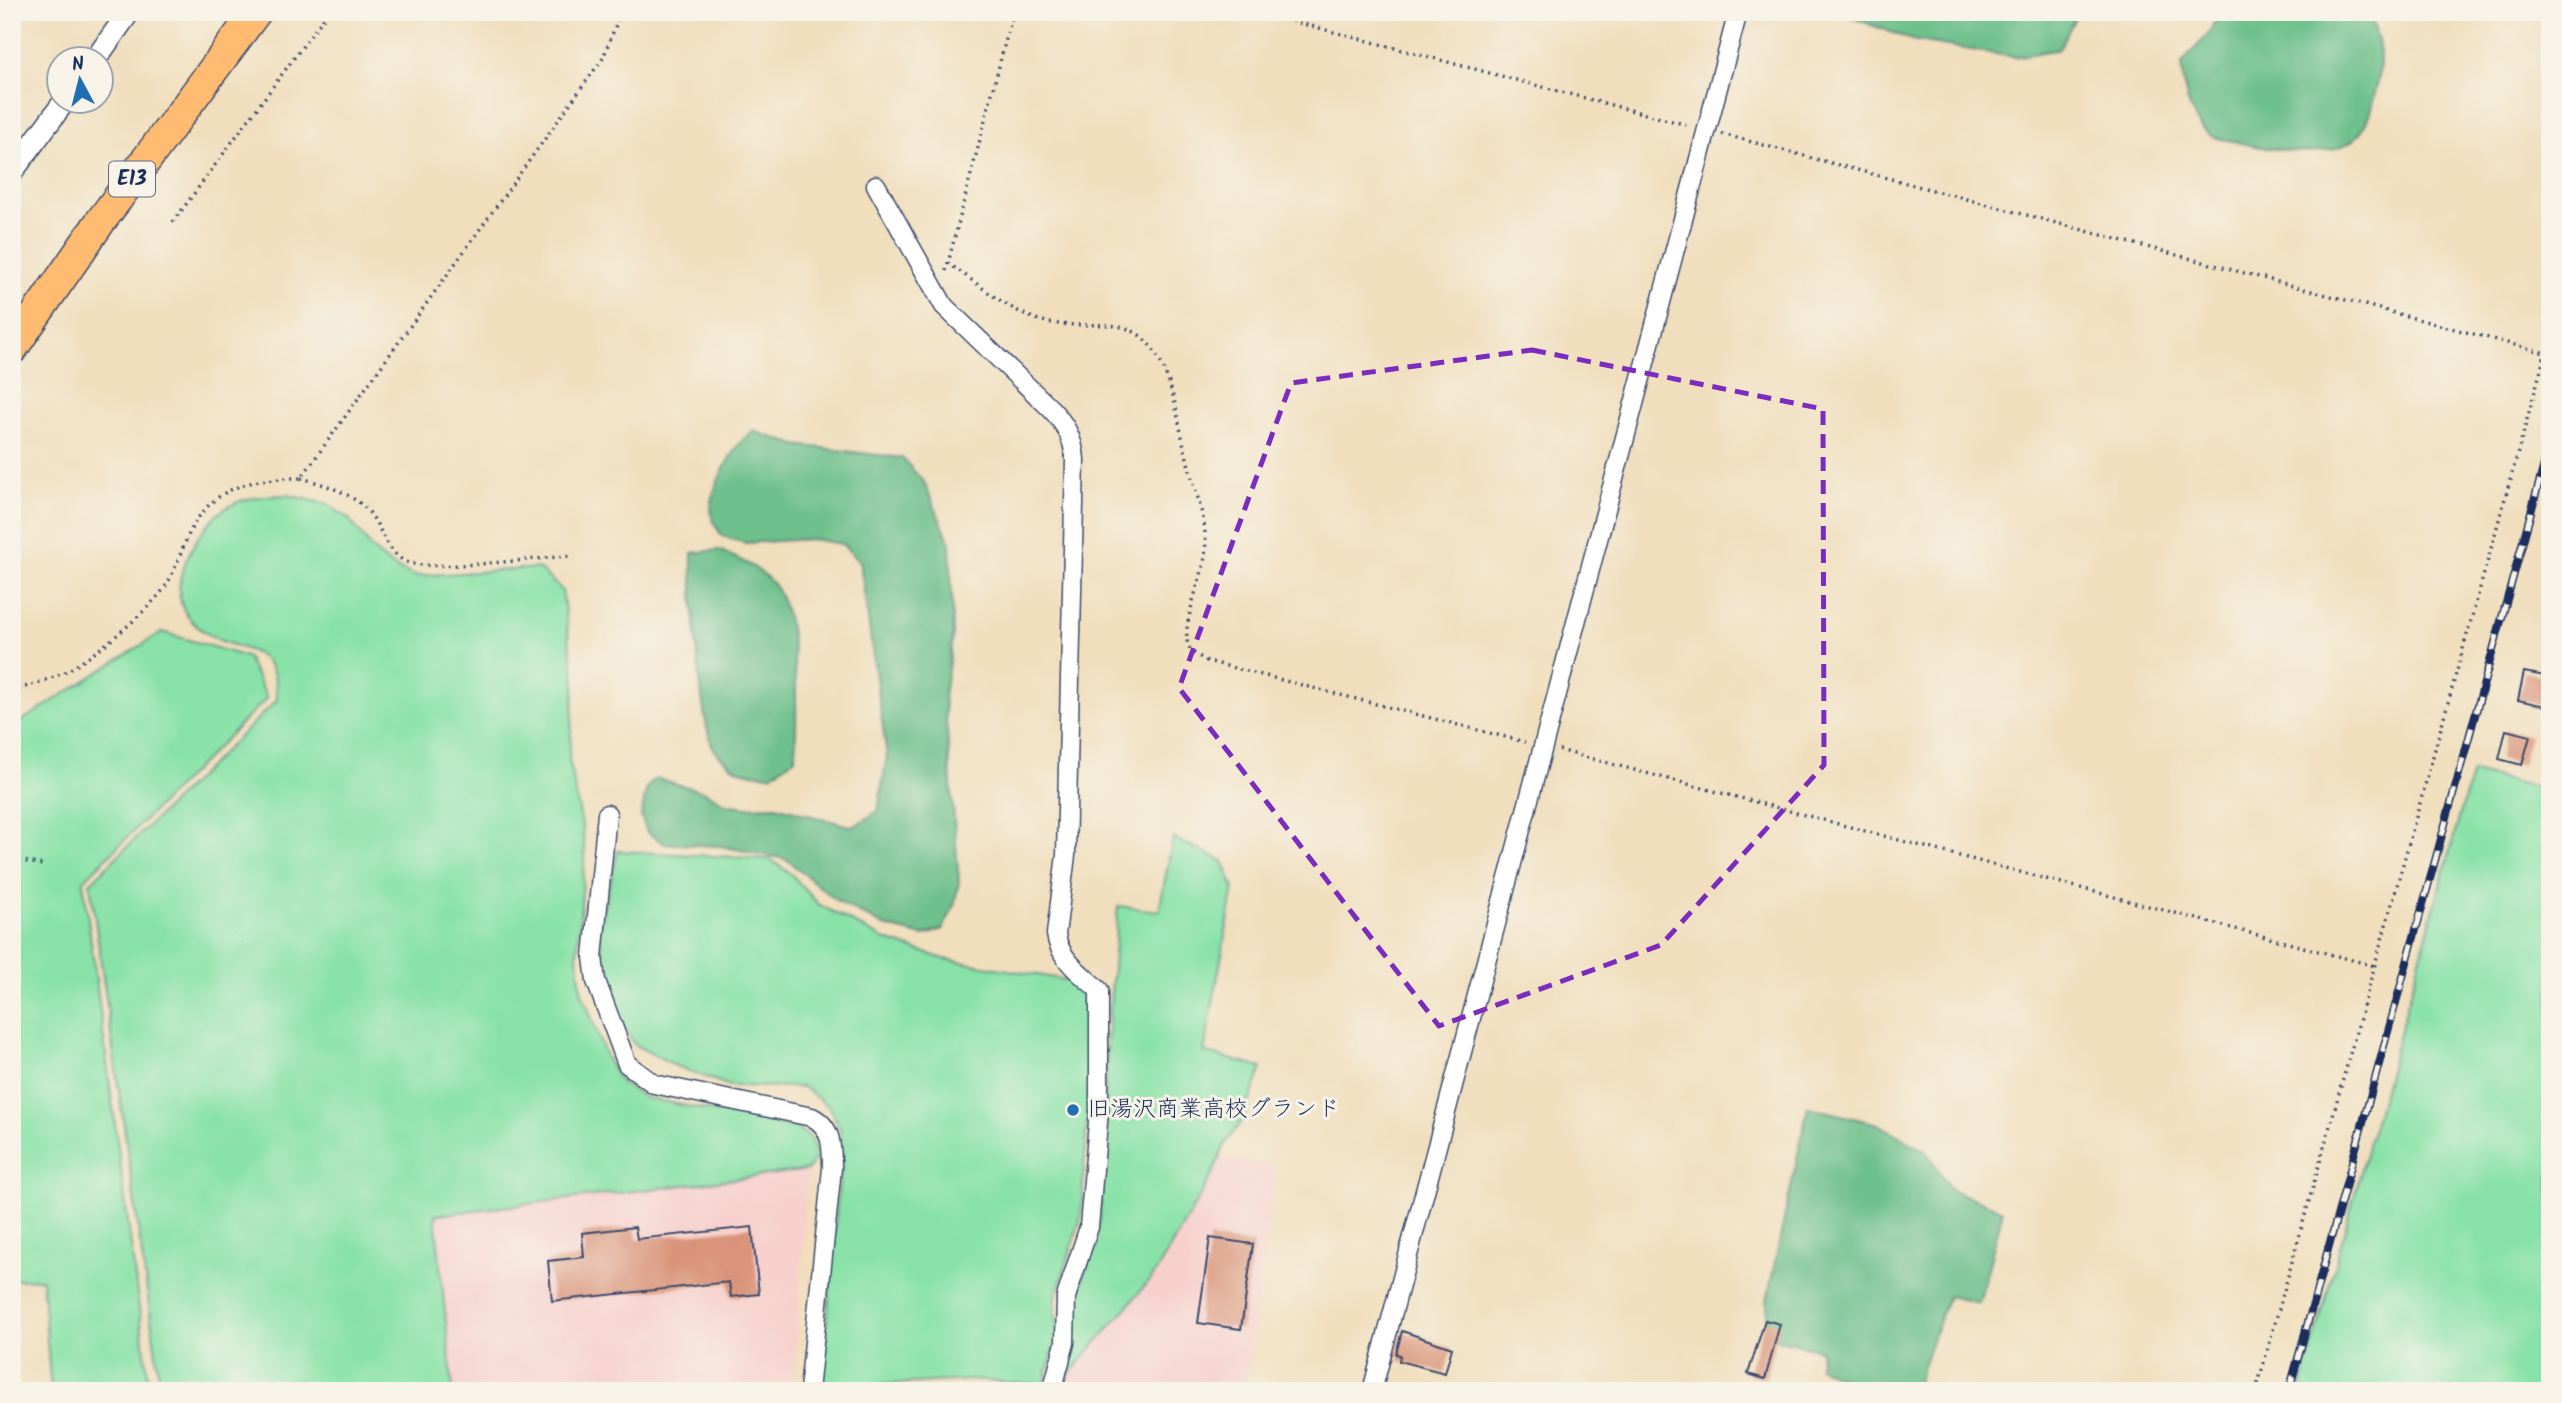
<svg xmlns="http://www.w3.org/2000/svg" width="2562" height="1403" viewBox="0 0 2562 1403" font-family="Kalam,'Klee One',sans-serif">
	<rect width="100%" height="100%" fill="#f7f3e8"/>
	<filter id="ink" filterUnits="userSpaceOnUse"><feTurbulence type="fractalNoise" baseFrequency=".0143" numOctaves="2"/><feDisplacementMap in="SourceGraphic" scale="14" xChannelSelector="R" yChannelSelector="G"/><feConvolveMatrix kernelMatrix="1 2 1 2 8 2 1 2 1" color-interpolation-filters="sRGB"/></filter>
	<filter id="wash" filterUnits="userSpaceOnUse"><feTurbulence type="fractalNoise" baseFrequency=".00686" numOctaves="4" result="noise"/><feDisplacementMap in="SourceGraphic" scale="28" xChannelSelector="R" yChannelSelector="G"/><feGaussianBlur stdDeviation="1.57" result="paint"/><feColorMatrix in="noise" values="0 0 0 0 0 0 0 0 0 0 0 0 0 0 0 0 0 1.4 0 .05"/><feComposite in="paint" operator="in"/></filter>
	<g filter="url(#wash)">
		<rect width="100%" height="100%" fill="#f0debc"/>
		<path fill="#f7d0cc" d="M1219,1158L1275,1166L1244,1391H1117L1062,1386L1155,1274Z
			M808,1170L794,1380L710,1391H453L435,1215Z"/>
		<path fill="#88e2a7" stroke="#528882" stroke-width="2" d="M288,495L327,504L349,519L373,550L394,567L415,576L538,568L562,590L575,682L569,759L582,825L585,854L577,955L581,990L607,1059L620,1082L646,1098L795,1127L811,1138L816,1157L808,1170L435,1215L453,1391H161L90,883L277,700C276,684 276,668 262,657C252,649 234,646 222,641C170,619 170,582 198,538C223,499 245,497 288,495Z
			M162,632L247,657L267,698L83,881L150,1391H51L42,1279L12,1280V727Z
			M2472,772L2550,790V1391H2300Z
			M1173,838L1223,861L1234,888L1204,1052L1262,1068L1242,1121L1226,1142L1213,1173L1155,1274L1067,1377L1080,1290L1100,1219L1107,1042L1118,906L1159,911Z
			M618,851L770,859L793,876L818,904L883,939L944,959L1078,982L1085,998L1090,1072L1081,1217L1055,1300L1058,1333L1044,1384L969,1380L821,1388L841,1160L840,1128L829,1107L803,1087L730,1086L676,1066L635,1045L610,1005L599,928Z"/>
		<path fill="#6ec08c" stroke="#447875" stroke-width="2" d="M1837,12H2078L2059,49L2014,57L1912,40Z
			M2219,12H2367C2381,37 2383,61 2376,89C2372,104 2369,121 2359,134C2337,163 2266,149 2236,142C2228,140 2216,139 2210,135C2188,119 2183,88 2182,63L2210,32Z
			M753,431L796,445L902,458L924,482L950,543L953,635L944,696L959,882L954,906L943,929L924,936L884,926L837,901L786,859L720,846L663,843L647,832L641,816L647,787L656,778L705,792L726,804L745,807L776,806L853,827L878,811L887,756L860,562L842,544L811,539L745,543L722,536C719,531 713,523 712,517C707,492 733,445 753,431Z
			M719,550C738,559 759,567 773,584C800,619 797,715 795,758L771,775C745,773 733,772 715,750C700,732 691,582 692,553Z
			M1808,1107L1878,1124L1927,1152L1951,1190L2003,1210L1979,1303L1948,1296L1914,1391L1859,1387L1819,1367L1821,1350L1768,1337L1767,1300Z"/>
		<g id="blocks">
			<path fill="#d99378" d="M2524,672L2550,677L2545,706L2518,700Z
				M2506,730L2530,736L2522,765L2499,759Z
				M635,1227L637,1239L752,1227L759,1294L731,1297L729,1282L552,1301L548,1261L584,1257L582,1233Z
				M1210,1238L1253,1244L1241,1329L1198,1323Z
				M1765,1320L1780,1324L1765,1379L1748,1374Z
				M1402,1331L1452,1348L1445,1373L1399,1361L1400,1355L1396,1354Z"/>
		</g>
	</g>
	<g filter="url(#ink)">
		<use href="#blocks" fill-opacity="0" stroke="#3b496c" stroke-width="2"/>
		<g fill="none" stroke-linecap="round" stroke-linejoin="round">
			<defs>
				<path id="minor" d="M876,185L944,306L1051,409C1066,425 1073,438 1075,459L1066,855L1056,934C1059,959 1081,974 1099,990V1111L1089,1227L1066,1297L1065,1343L1052,1391
					M607,814L593,957L596,981L627,1064L654,1084L812,1117C832,1127 832,1147 832,1168L809,1391
					M1372,1391L1738,12"/>
				<path id="tertiary" d="M95,60L129,12
					M12,172L64,102"/>
				<path id="motorway" d="M12,349L100,222L256,12"/>
			</defs>
			<use href="#minor" stroke="#3b496c" stroke-width="21"/>
			<use href="#tertiary" stroke="#3b496c" stroke-width="24"/>
			<use href="#motorway" stroke="#3b496c" stroke-width="33"/>
			<path stroke="#3b496c" stroke-width="3.5" stroke-dasharray="2 5" stroke-linecap="butt" d="M1258,12L1691,126
				M1722,134L2545,353
				M173,222L328,12
				M948,263C973,280 999,303 1028,316C1089,342 1137,293 1168,380C1177,405 1180,432 1187,458C1194,490 1209,522 1205,556C1203,578 1178,630 1190,649C1194,655 1201,657 1207,661L1525,742
				M946,271L1013,12
				M301,478C324,484 352,493 368,511C381,526 387,554 407,562C430,572 538,558 569,556
				M12,692C29,685 46,681 63,673C91,659 137,620 158,596C172,581 177,561 185,543C207,488 246,478 301,478L603,58L621,12
				M1559,750L2375,966
				M12,859L43,865
				M2256,1391L2550,337"/>
			<use href="#minor" stroke="#fff" stroke-width="18"/>
			<use href="#tertiary" stroke="#fff" stroke-width="21"/>
			<use href="#motorway" stroke="#ffbb71" stroke-width="30"/>
			<defs>
				<path id="rail" d="M2289,1391L2550,443"/>
			</defs>
			<use href="#rail" stroke="#1b2f5e" stroke-width="8"/>
			<use href="#rail" stroke="#f7f3e8" stroke-width="5" stroke-dasharray="16" stroke-linecap="butt"/>
		</g>
	</g>
	<path fill="none" stroke="#7b2cbf" stroke-width="5" stroke-dasharray="14 9" stroke-linejoin="round" d="M1532,350L1823,409L1824,765L1661,945L1439,1026L1179,688L1291,383Z"/>
	<circle fill="#1f6fb2" stroke="#f7f3e8" stroke-width="2.5" cx="1073" cy="1110" r="7"/>
	<g text-anchor="middle" dominant-baseline="central" stroke-width="6" stroke-linejoin="round" paint-order="stroke">
		<rect fill="#f7f3e8" stroke="#5d6a87" stroke-width="2" x="109" y="161.5" width="46" height="35" rx="5"/>
		<g font-size="21" font-weight="bold" fill="#1b2f5e">
			<text x="132" y="179">E13</text>
		</g>
		<g font-size="23" fill="#1b2f5e" stroke="#f7f3e8" text-anchor="start">
			<text x="1087" y="1110">旧湯沢商業高校グランド</text>
		</g>
	</g>
	<rect width="2562" height="1403" fill="none" stroke="#f7f3e8" stroke-width="42"/>
	<g transform="translate(80 80) rotate(353)"><circle r="33" fill="#f7f3e8" stroke="#9fa5b1" stroke-width="2"/>
	<path d="M0-5L12 26L0 18L-12 26Z" fill="#1f6fb2"/>
	<text y="-10" font-size="19" font-weight="bold" text-anchor="middle" fill="#1b2f5e">N</text>
	</g>
</svg>
